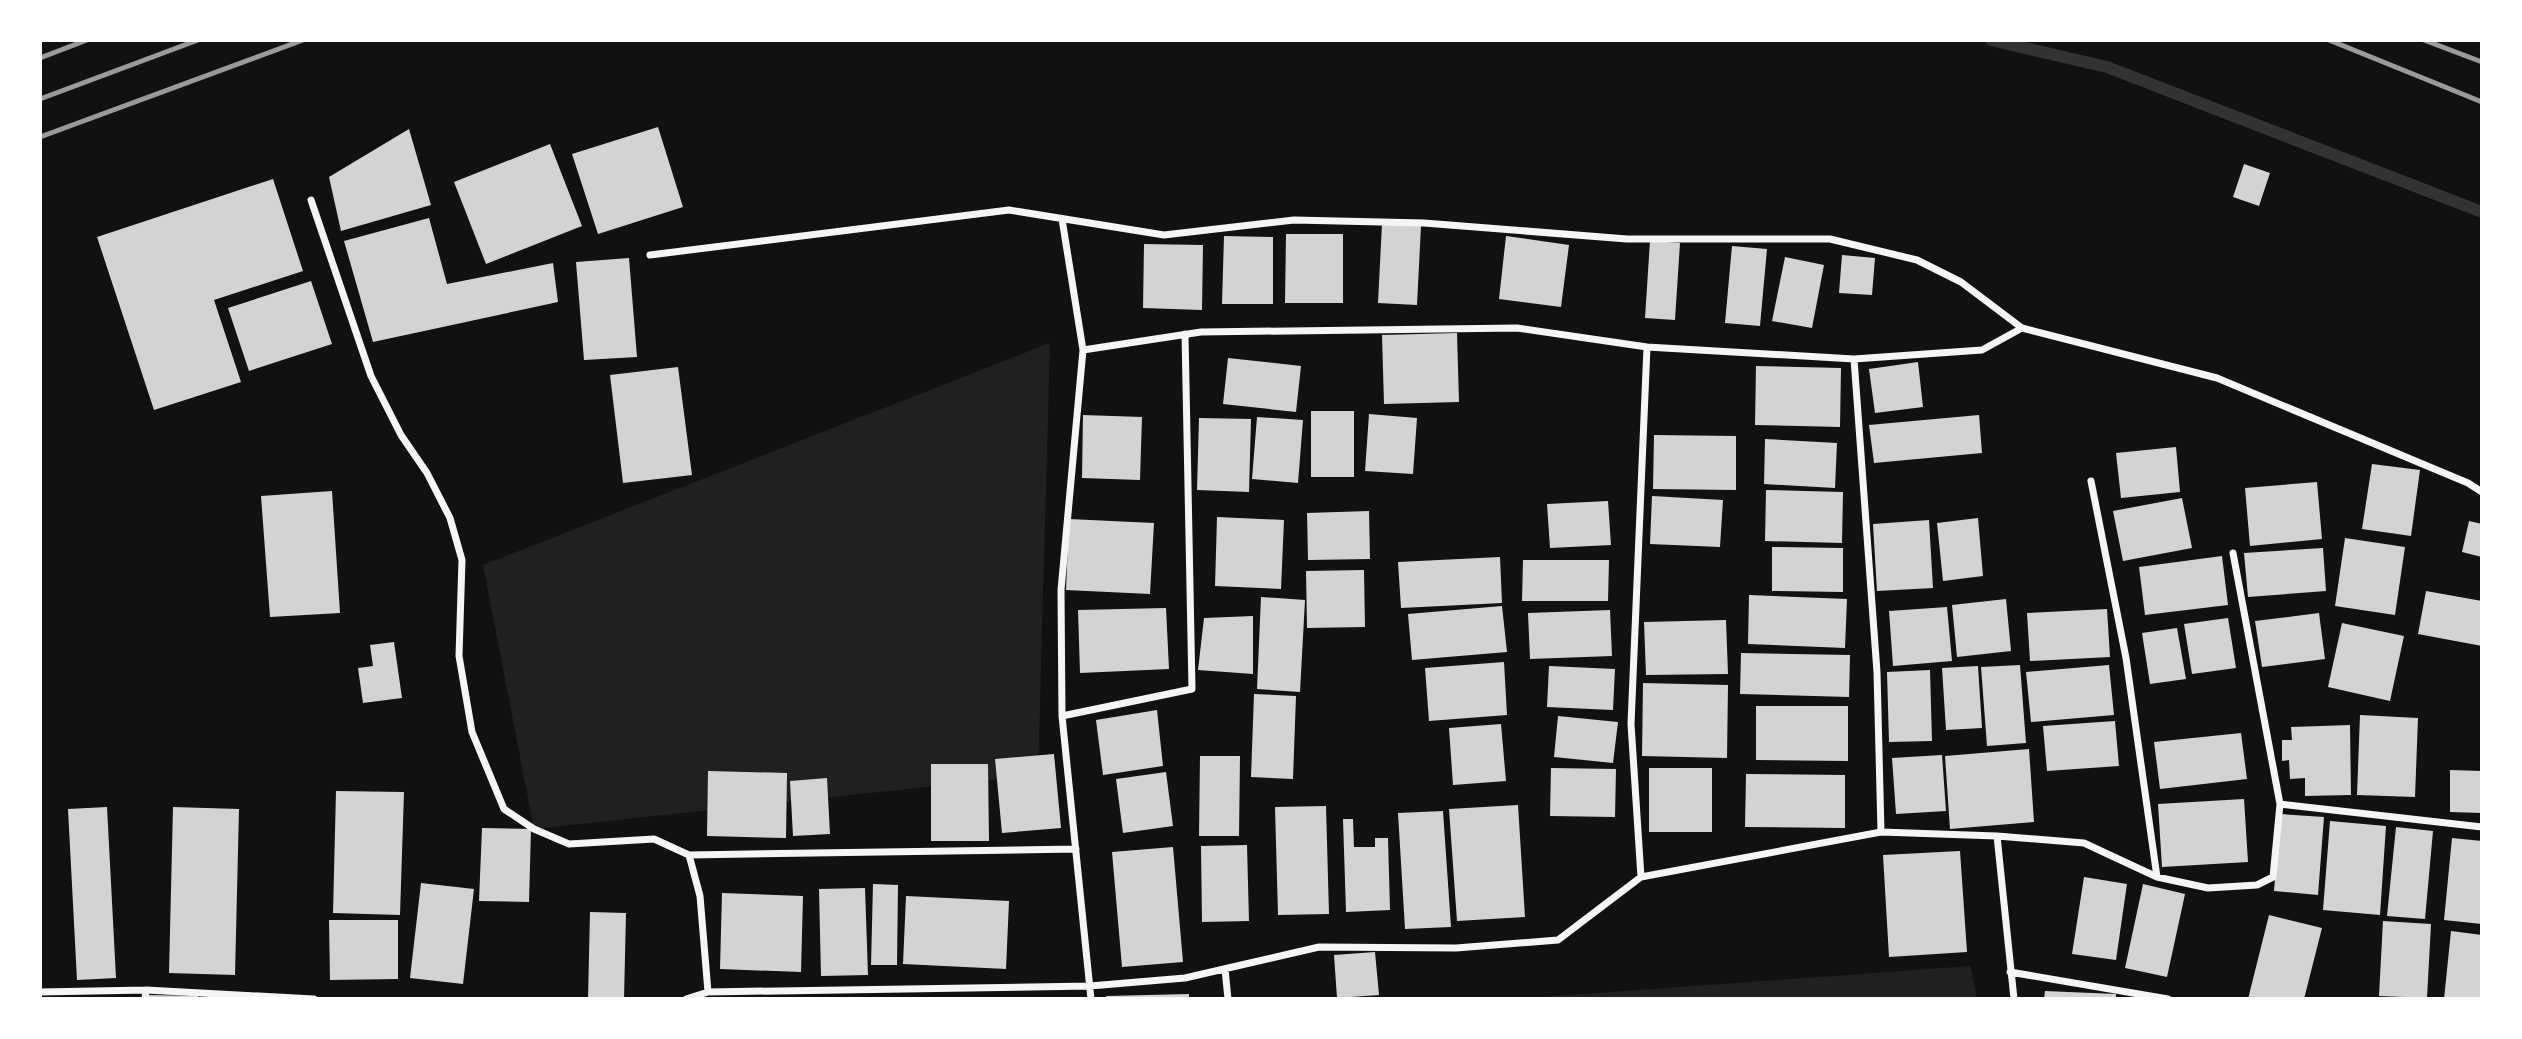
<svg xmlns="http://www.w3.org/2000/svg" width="2522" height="1039" viewBox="0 0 2522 1039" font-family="Arial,sans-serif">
	<rect width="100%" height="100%" fill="#111"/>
	<path fill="#202020" d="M1050,343L1038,775L534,829L483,565Z
		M1970,966L1977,999H1515Z"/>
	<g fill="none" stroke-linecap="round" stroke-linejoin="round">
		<path stroke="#333" stroke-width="12" d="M1991,40L2107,67L2482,212"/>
	</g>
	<path fill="#d3d3d3" d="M658,127L683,207L598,234L572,154Z
		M409,129L431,205L341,231L329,177Z
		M550,144L582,226L486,264L454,182Z
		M2244,164L2270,173L2259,206L2233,197Z
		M273,179L303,271L214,300L241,382L154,410L97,237Z
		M429,218L447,284L553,263L558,302L373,342L344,241Z
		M1382,224L1421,226L1417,305L1378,303Z
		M1286,234H1343V303H1285Z
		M1224,236L1273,237V304H1222Z
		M1506,236L1569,245L1561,307L1499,299Z
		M1650,241L1680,243L1675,320L1645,318Z
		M1144,244L1203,245L1202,310L1143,308Z
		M1732,246L1767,249L1760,326L1725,323Z
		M1842,255L1875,258L1872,295L1839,293Z
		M1785,257L1824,265L1812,328L1772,321Z
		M629,258L637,357L584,360L576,262Z
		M311,281L332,344L249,371L228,308Z
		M1457,333L1459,402L1384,404L1382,335Z
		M1228,358L1301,366L1296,412L1223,404Z
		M1918,362L1923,407L1875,413L1869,369Z
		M1756,366L1841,368L1840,427L1755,425Z
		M678,367L692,475L623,483L610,375Z
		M1311,411H1354V477H1311Z
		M1369,414L1417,418L1413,474L1365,471Z
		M1083,415L1142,417L1140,480L1082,478Z
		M1979,415L1982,453L1874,463L1869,425Z
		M1257,417L1303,420L1298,483L1252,479Z
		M1199,418L1251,419L1249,492L1197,490Z
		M1654,435L1736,436V490L1653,489Z
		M1765,439L1837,443L1835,488L1764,484Z
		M2176,447L2180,492L2121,498L2116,453Z
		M2372,464L2420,470L2411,536L2362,529Z
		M2317,482L2322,539L2250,546L2245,488Z
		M1766,490L1843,492L1842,543L1765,541Z
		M332,491L340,613L270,617L261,496Z
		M1652,496L1723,500L1720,547L1650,544Z
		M2182,498L2192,548L2123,561L2113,511Z
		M1608,501L1611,545L1550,548L1547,504Z
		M1369,511L1370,559L1308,560L1307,513Z
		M1217,517L1284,520L1281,589L1215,586Z
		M1978,518L1983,576L1943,581L1937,523Z
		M1069,519L1154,523L1150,594L1066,590Z
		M1929,520L1933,588L1877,591L1873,524Z
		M2469,521L2482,524V557L2462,552Z
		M2345,538L2405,547L2395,615L2335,606Z
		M1772,547L1843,548V592L1772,591Z
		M2323,548L2326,591L2248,597L2244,553Z
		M2222,556L2228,605L2145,615L2139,567Z
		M1500,557L1502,603L1401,608L1398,562Z
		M1523,560H1609L1608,601H1522Z
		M1364,570L1365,627L1307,628L1306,571Z
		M2426,591L2482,601V646L2418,634Z
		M1749,595L1847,599L1845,648L1748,644Z
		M1261,597L1305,600L1300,692L1257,689Z
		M2006,599L2011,651L1957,657L1952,605Z
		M1502,606L1507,652L1412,660L1408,614Z
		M1947,607L1952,661L1893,666L1889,611Z
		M1166,608L1169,669L1080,673L1078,610Z
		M2107,609L2110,657L2030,661L2027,613Z
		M1610,610L1612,656L1530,659L1528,613Z
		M2319,613L2325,659L2262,667L2255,621Z
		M1253,616V674L1198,670L1204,618Z
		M2228,618L2236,668L2192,674L2184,624Z
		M1726,620L1728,674L1646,675L1644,622Z
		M2342,623L2404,636L2390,701L2328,687Z
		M2177,628L2186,679L2150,684L2142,633Z
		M394,642L402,698L363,703L358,668L373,666L370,645Z
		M1741,653L1850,655L1849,697L1740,694Z
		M1504,662L1507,715L1429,721L1425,668Z
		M2020,665L2026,743L1987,746L1981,667Z
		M2109,665L2114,715L2031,722L2026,672Z
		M1549,666L1615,669L1613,710L1547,707Z
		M1978,666L1982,728L1946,730L1942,668Z
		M1930,670L1932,741L1889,742L1887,672Z
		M1643,683L1728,685L1727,758L1642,756Z
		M1254,694L1296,696L1293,779L1251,777Z
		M1756,706H1848V761L1756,760Z
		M1157,710L1163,766L1103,775L1096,720Z
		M2360,715L2418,718L2415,797L2357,795Z
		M1558,716L1618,722L1613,763L1554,757Z
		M2115,721L2119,766L2047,771L2043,726Z
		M1501,724L1506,781L1453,785L1449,728Z
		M2350,725L2351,795L2305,796V778L2290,779L2289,760L2282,761V740H2292L2291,727Z
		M2241,733L2247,779L2160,789L2154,742Z
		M2029,749L2034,822L1950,829L1945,756Z
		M1054,754L1061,828L1002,833L995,759Z
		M1942,755L1946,811L1896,814L1892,758Z
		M1200,756H1240L1239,836H1199Z
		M931,764H988L989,841H931Z
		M1551,768L1616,769L1615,817L1550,816Z
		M1649,768H1712V832H1649Z
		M2450,770L2482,771V813L2450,812Z
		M708,771L787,773L786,838L707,836Z
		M1166,772L1173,826L1123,833L1116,779Z
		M1746,774L1845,775V828L1745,827Z
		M827,778L830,834L793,836L790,781Z
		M336,791L404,792L400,915L333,913Z
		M2244,799L2248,862L2162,867L2158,804Z
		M1518,805L1525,917L1457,921L1449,809Z
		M1326,806L1329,914L1278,915L1275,807Z
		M107,807L116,978L77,980L68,809Z
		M173,807L239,809L235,975L169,973Z
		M1443,811L1451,927L1405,929L1398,813Z
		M2280,814L2324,817L2318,895L2274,891Z
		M1343,819H1353L1354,847H1375V838H1388L1390,910L1346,912Z
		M2330,821L2386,826L2380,915L2323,910Z
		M2396,827L2433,831L2425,919L2387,916Z
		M482,828L531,829L529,902L479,901Z
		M2452,838L2482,841V924L2444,920Z
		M1247,845L1249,921L1202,922L1201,846Z
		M1173,847L1183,962L1122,967L1112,852Z
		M1960,851L1967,952L1889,957L1883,855Z
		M2084,877L2127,884L2116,960L2072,954Z
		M421,883L474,889L463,984L410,978Z
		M873,884L898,885L897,965H871Z
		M2143,884L2185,894L2167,977L2125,968Z
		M865,888L868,975L821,976L819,889Z
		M722,893L803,896L801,972L720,969Z
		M906,896L1009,901L1006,969L903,964Z
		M590,912L626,913L624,999H588Z
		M2269,915L2322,928L2304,999H2248Z
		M329,920H398V979L330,980Z
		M2383,921L2431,924L2427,998L2379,996Z
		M2451,931L2482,935V999H2444Z
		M1375,952L1379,995L1337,998L1334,955Z
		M2045,991L2116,994V999H2044Z
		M1189,994V999H1106V996Z
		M148,995L198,996V999H148Z"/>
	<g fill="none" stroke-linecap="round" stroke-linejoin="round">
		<path stroke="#f5f5f5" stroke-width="7" d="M311,200L371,376L401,435L427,473L450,518L462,560L459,656L472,732L504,809L534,829L569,844L654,839L689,855L700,896L708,992
			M1062,219L1083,350
			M650,255L1009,210L1164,235L1294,220L1424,223L1627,239H1830L1917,260L1961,282L2022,328
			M1647,347L1631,724L1641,877L1881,832
			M1854,359L1877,672L1881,832L1997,836L2014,999
			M2091,481L2126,658L2157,877
			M2233,553L2280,804
			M1062,716L1192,689L1185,334
			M1997,836L2084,843L2157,877L2208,888L2257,885L2273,877L2280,804L2482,827
			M689,855L1076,849
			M1225,969L1228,999
			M2010,972L2168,999
			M146,990L314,999
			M40,992L146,990L145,999
			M686,999L708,992L1090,986L1185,978L1319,947L1456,948L1558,940L1641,877
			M1091,999L1062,716L1061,590L1083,350L1201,332L1517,328L1647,347L1854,359L1982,350L2022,328L2217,378L2468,483L2482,492"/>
		<path stroke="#9a9a9a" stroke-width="5" d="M2329,40L2482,102
			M2424,40L2482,62
			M40,58L87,40
			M40,99L198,40
			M40,137L303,40"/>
	</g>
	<rect width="2522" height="1039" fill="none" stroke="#ffffff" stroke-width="84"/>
</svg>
